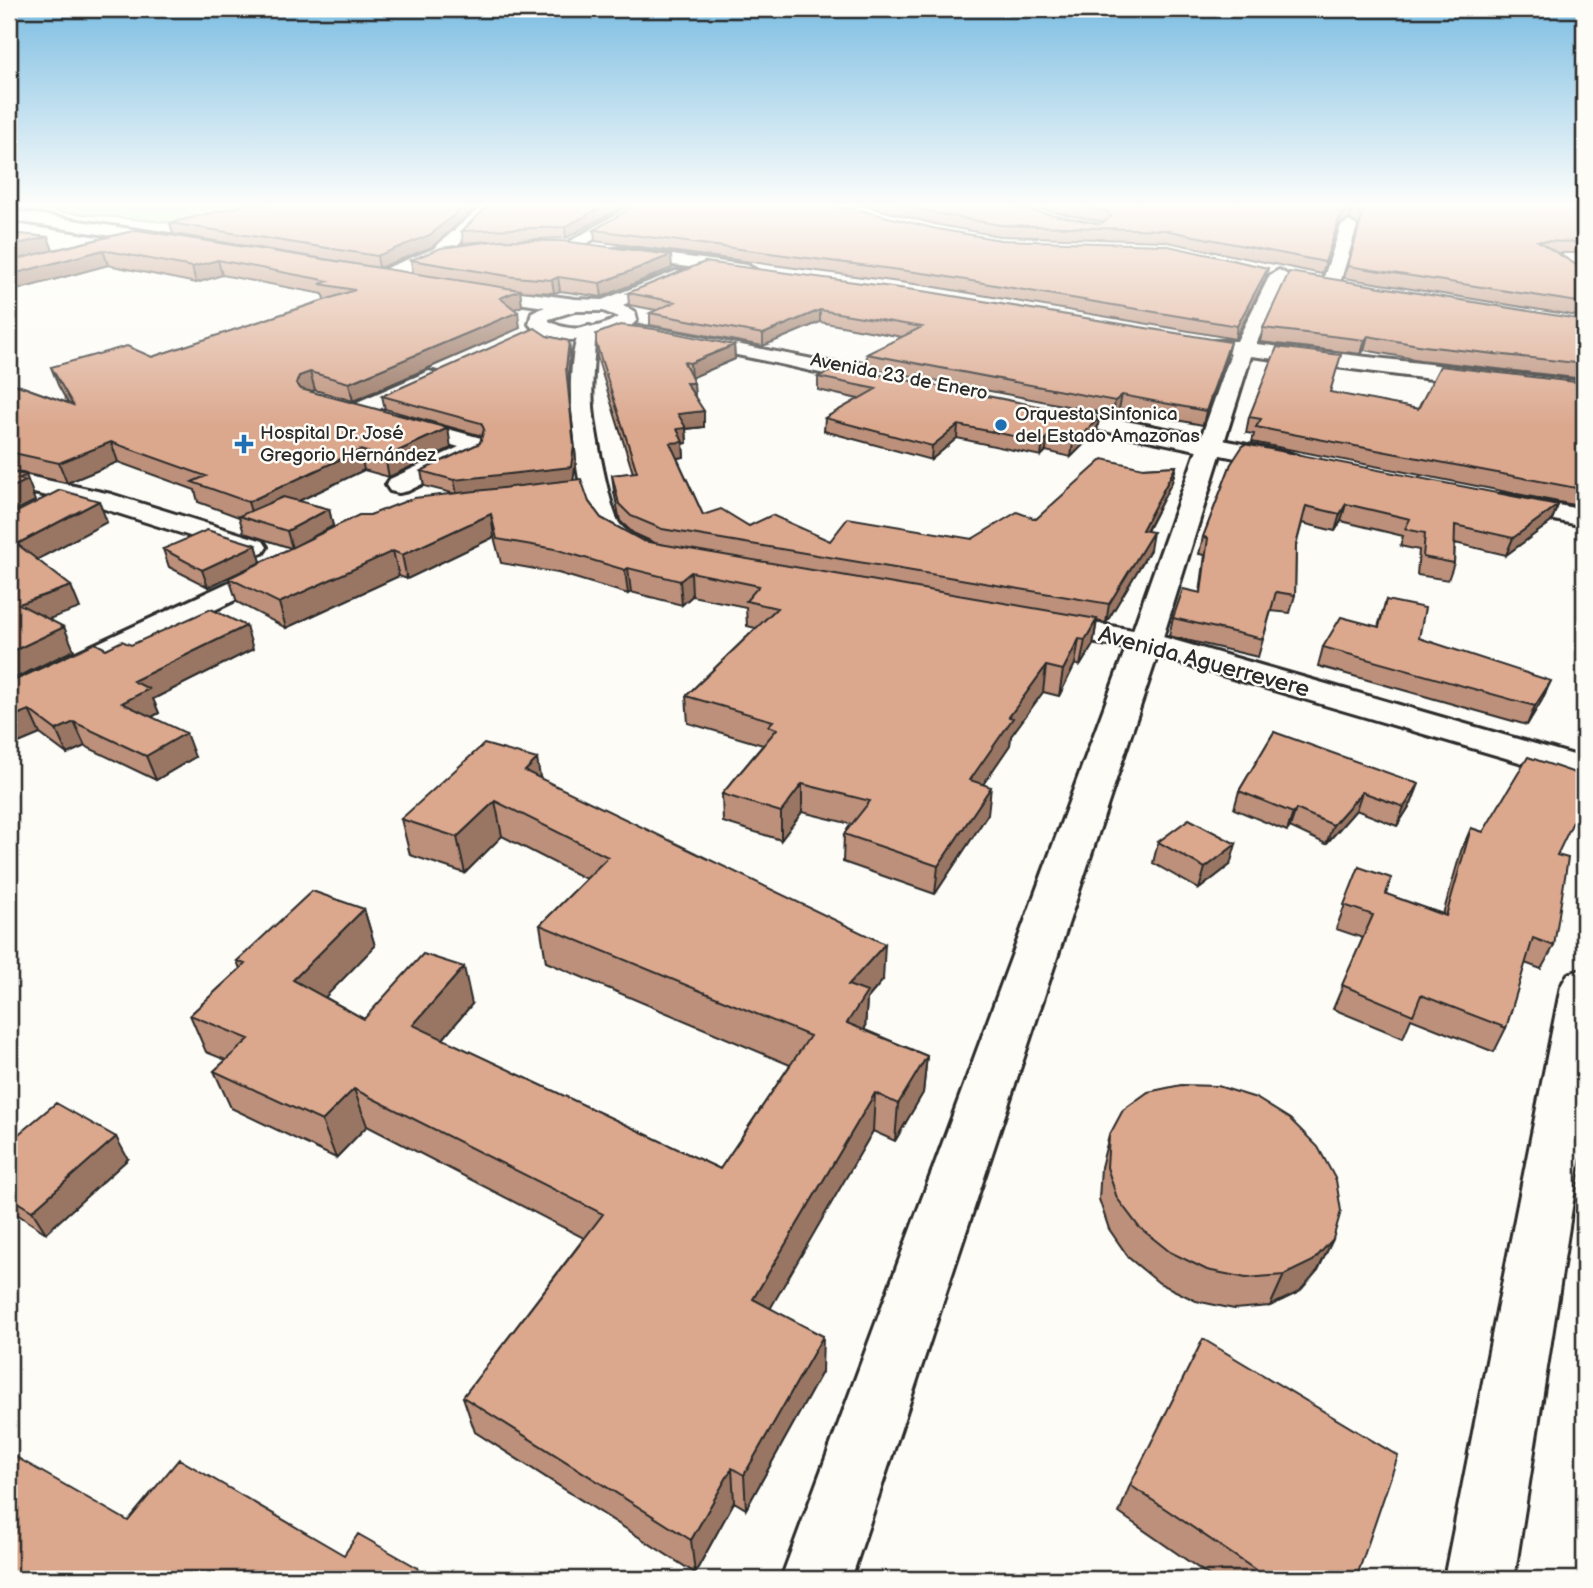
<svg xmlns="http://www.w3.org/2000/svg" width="1593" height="1588" viewBox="0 0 1593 1588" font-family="'Balsamiq Sans',sans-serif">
	<rect width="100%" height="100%" fill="#fdfcf7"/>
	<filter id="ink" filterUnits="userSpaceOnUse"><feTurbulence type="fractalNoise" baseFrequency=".0143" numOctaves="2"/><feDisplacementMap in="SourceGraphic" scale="14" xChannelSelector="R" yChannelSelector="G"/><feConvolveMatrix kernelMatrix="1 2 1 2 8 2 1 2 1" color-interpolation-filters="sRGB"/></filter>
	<g filter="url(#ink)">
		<path fill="#c0eca9" stroke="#768c6a" stroke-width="2" d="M24,203H274L196,225L9,207Z"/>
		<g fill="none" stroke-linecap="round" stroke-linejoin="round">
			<defs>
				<path id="street" d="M485,203H501L445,257L386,281H374L371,277L374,273L433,249Z
					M636,203H654L576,250H564L562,246Z
					M1349,221L1357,226L1340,283L1337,287H1325L1322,283L1341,226Z
					M620,248L747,265L756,270L747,275L614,257L612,253L614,249Z
					M1279,270L1288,275L1256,344L1584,382V396L1406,376L1251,356L1163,637L1584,758V781L1157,656L851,1579H781L1126,648L1043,634L1032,631L1027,624L1032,617L1043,614L1133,630L1231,353L1211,349L1208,345L1211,341H1237L1270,275Z
					M676,271L682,272L685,276L682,280L611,310H597L594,306L597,302Z
					M589,326L596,328L599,332L595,341C594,362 591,385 593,406C594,427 609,507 619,523C629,537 648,538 657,551L653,557C631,563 601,545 591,524C575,488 560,360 582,328Z
					M429,371L437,373L440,378L437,383L364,416H348L344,411L348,406Z
					M400,416L481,438L484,450L481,455L408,491L399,493L390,491L386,485L390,479L459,447L392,428L388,423L392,418Z
					M9,472L111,494L263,541L267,547L263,553L253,556L92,505L9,488Z
					M281,558L291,561L296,567L291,573L21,704L9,707V684Z
					M1584,969V1131L1514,1579H1444L1561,986L1568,974Z"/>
				<path id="secondary" d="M9,210L176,236L184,241L176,246L9,220Z
					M470,285L575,299L603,300L623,305L635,312L637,320L631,326L655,328L848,366L858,362L1074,405L1082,407L1085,413L1289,453L1298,456L1302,461L1298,466L1289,469L1046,419L1038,417L1035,411L894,382L884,387C797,369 709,345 621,337C594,335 549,351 529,324L532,312L545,307L463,295L461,291L463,287ZM575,311H603L618,317C598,330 569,333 549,321V319Z
					M1502,494L1584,510V526L1493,508L1489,502L1493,496Z"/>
			</defs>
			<use href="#street" stroke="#2b2b2b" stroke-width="6"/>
			<use href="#secondary" stroke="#2b2b2b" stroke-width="6"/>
			<use href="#street" fill="#fdfcf7" fill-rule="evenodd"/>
			<use href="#secondary" fill="#fdfcf7" fill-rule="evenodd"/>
		</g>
		<path fill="#bc907a" stroke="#2b2b2b" stroke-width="2" d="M275,203H482L432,247L379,268L173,234L170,223Z
			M491,203H630L566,238L516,240L672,268L602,297L560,291L554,293L520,291L522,306L515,309L520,328L353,401L315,390L310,392L451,448L389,477L364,470L299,501L329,509L333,526L307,540L370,515L452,493L424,486L421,471L480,443L482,436L385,409L382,396L547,336L569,341L570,354L568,382L576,460L573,480L601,518L643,541L655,543L633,533L620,521L614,492L612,475L633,473L597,357L596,343L734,345L735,359L692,377L695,397L704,427L686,429L687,443L683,444L684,457L677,458L703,515L749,526L830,541L972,539L1036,519L1143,468L1176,466L1172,482L1147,531L1150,550L1106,623L1097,621L1093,645L1080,666L1075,664L1059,696L1043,692L1011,736L1010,745L983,784L988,814L935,894L843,862L844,834L851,824L802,812L781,840L723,822L722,794L763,745L688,723L686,696L756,628L747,626L746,607L692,596L682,605L631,592L628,594L558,573L501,563L494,537L407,579L399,576L286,628L237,602L229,578L259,563L208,587L169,567L163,549L256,545L261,562L291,548L244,533L239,517L198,502L195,490L118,462L67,483L9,470V382L68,403L58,385L51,367L152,357L324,300L323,294L222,275L196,283L108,265L9,292V233L48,237L53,250L137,230L413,274L411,260L490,241L463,243L462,231Z
			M840,203H1005L1013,207L1100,224L1104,222L1022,205L1016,203H1584V253H1558L1584,270V317L1344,278L1359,226L1350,219L1339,225L1322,274L1163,241L999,236L939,225L865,206Z
			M937,229L1000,240L1265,280L1235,339L929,286L595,241L594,230Z
			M705,262L1227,355L1203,425L1119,409L1113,415L866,367L867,354L902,337L820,322L763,346L650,325V313L656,310L629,305L628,293Z
			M1584,320V379L1420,360L1364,350L1361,354L1260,342L1263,328Z
			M818,377L1099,418L1097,431L1071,457L1046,451L1041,456L957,438L931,460L824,431L825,418L858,399L818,390Z
			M1584,383V498L1574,505L1252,442L1254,434L1246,433L1249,417L1330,393L1418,409Z
			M1231,464L1558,505L1551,522L1506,555L1455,543L1454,563L1448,580L1417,575L1419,550L1400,546L1403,536L1341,521L1335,531L1302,523L1296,545L1295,595L1290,613L1271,611L1258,657L1169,636L1173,618L1200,593L1205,555L1199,554L1203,537Z
			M1386,600L1419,638L1542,700L1527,725L1318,666L1323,647L1378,627Z
			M131,645L253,649L153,699L159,713L152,717L195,757L156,780L85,746L67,754L40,734L9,747V683L106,649Z
			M1274,732L1412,802L1397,826L1356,810L1326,844L1290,827L1287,831L1234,809L1239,791Z
			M540,779L883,980L867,999L865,1030L927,1056L923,1093L895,1141L873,1131L770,1308L822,1372L746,1509L734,1502L695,1573L475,1432L463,1397L584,1238L367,1126L336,1158L231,1108L214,1071L226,1060L206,1052L190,1015L240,969L237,961L364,909L375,946L325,997L364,1019L472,1004L443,1039L720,1169L790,1065L546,962L540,925L586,879L502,836L465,873L410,855L401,819Z
			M1582,797L1557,855L1554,946L1541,969L1525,963L1506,1028L1494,1052L1411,1019L1403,1038L1333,1009L1363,938L1336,929L1359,867L1386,894L1443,914L1461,851L1471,828L1483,832Z
			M1158,842L1230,865L1199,889L1153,863Z
			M1109,1136L1333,1239L1318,1270L1299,1292L1270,1306L1234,1309L1196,1301L1159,1283L1129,1258L1109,1229L1099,1199L1101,1167Z
			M9,1142L128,1159L46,1233L9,1209Z
			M1130,1485L1356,1579H1214L1119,1513Z"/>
		<path fill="#997663" stroke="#2b2b2b" stroke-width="2" d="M468,203H482L432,247L379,268L377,256Z
			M609,203H630L566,238L565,227Z
			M1353,208L1350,219L1339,225L1322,274L1341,214Z
			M48,237L53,251L9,262V246Z
			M103,250L108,265L9,292V275Z
			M671,255L672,268L602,297L600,283Z
			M218,260L222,275L196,283L192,267Z
			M1268,268L1265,280L1235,339L1237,326Z
			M558,277L560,291L554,293L552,280Z
			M520,290L522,306L502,314L500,298Z
			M820,310V322L763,346V334Z
			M518,312L520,328L353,401L349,383Z
			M1368,336L1364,350L1361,354L1365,340Z
			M569,341L570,354L568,382L576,460L573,482L457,495L454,480L566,368Z
			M1230,342L1227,355L1203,425L1206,411Z
			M734,345L735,359L691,378L690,363Z
			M310,372L315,390L304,394L296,383L299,376Z
			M686,383H694L695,397Z
			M1122,395L1119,409L1113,415L1115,401Z
			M704,411V427L686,429L687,443L683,444L684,457L671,459L670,443L677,429L678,414Z
			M1099,418L1097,431L1071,457L1073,443Z
			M958,425L957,438L931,460L932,446Z
			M448,428L451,448L389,477L385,457Z
			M1047,437L1046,451L1041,456L1043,442Z
			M111,442L118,462L67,483L59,463Z
			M360,450L364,470L256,521H254L248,502Z
			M1176,466L1172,482L1138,547L1142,530Z
			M26,475L34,496H33L35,501L9,514V489L18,479Z
			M1584,486V498L1574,505L1581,489Z
			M99,501L107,522L27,565L17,544Z
			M1346,504L1341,521L1335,531L1340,514Z
			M1558,505L1551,522L1506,555L1513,538Z
			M329,509L333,526L292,548L287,531Z
			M491,514L494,537L407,579L402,555Z
			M1153,532L1150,550L1106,623L1109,604Z
			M256,545L261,562L208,587L202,570Z
			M393,551L399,576L286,628L279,603Z
			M628,568L631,592L628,594L625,570Z
			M691,572L692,596L682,605L680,581Z
			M71,586L80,608L29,626L19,604Z
			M1097,619L1093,645L1080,666L1085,640Z
			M246,626L253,649L153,699L159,713L132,727L122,703L133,681Z
			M64,627L74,650L9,681V653Z
			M1079,639L1075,664L1059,696L1063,670Z
			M1046,666L1043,692L1011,736L1010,745L967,808L970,780L1009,717Z
			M1551,681L1542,700L1527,725L1535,706Z
			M29,710L40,734L9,747V718Z
			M74,722L85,746L67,754L56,730Z
			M186,733L195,757L156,780L146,756Z
			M537,759L543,794L525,771Z
			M802,784V812L781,840V812Z
			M1419,784L1412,802L1397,826L1404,807Z
			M991,787L988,814L935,894L938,866Z
			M1362,792L1356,810L1326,844L1333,825Z
			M495,801L502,836L465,873L457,837Z
			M1296,809L1290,827L1287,831L1293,813Z
			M1236,844L1230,865L1199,889L1205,868Z
			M364,909L375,946L306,1017L293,980Z
			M885,944L883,980L867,999L865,1029L846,1060L848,985Z
			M464,967L472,1004L423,1063L413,1025Z
			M927,1056L923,1093L895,1141L898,1104Z
			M354,1089L367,1126L336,1158L322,1121Z
			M875,1093L873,1131L755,1335L753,1299Z
			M116,1137L128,1159L46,1233L32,1211Z
			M1333,1239L1318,1270L1299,1292L1270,1306L1284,1275Z
			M823,1336L822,1372L746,1509L744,1475Z
			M732,1468L734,1502L695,1573L691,1540Z
			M418,1568L423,1579H411Z"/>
		<path fill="#dba88e" stroke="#2b2b2b" stroke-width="2" d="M275,203H468L430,235L377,256L170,223L248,204L265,206Z
			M491,203H609L565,227L462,231Z
			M640,203H811L864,211L937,229L1000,240L1164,245L1268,268L1237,326L930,274L594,230Z
			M895,203H1005L1013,207L1100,224L1111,217L1107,211L1066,203H1584V242L1538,241L1584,270V303L1348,266L1362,216L1353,208L1341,214L1325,262L1164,230L1000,225L939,214Z
			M137,230L520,290L500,298L518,312L349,383L310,372L299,376L296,383L301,389L448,428L385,457L360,450L248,502L192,482L206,476L111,442L59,463L9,452V382L73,405L51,367L127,346L152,357L355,290L320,284L329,281L218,260L192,267L103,250L9,275V261Z
			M9,233L48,237L9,246Z
			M501,240L562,241L671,255L600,283L558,277L552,280L514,277L411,260L441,248Z
			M705,262L929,292L1230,342L1206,411L1122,395L1115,401L867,354L922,327L820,310L763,334L650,313L675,302L628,293Z
			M1289,272L1584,320V364L1424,346L1368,336L1365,340L1263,328Z
			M620,325L654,329L734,345L690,363L684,362L694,383H686L704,411L678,414L686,428L677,429L683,442L670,443L703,515L721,509L749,526L772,515L830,541L848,518L972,539L1017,512L1036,519L1103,459L1143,468L1176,466L1142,530L1153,532L1109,604L662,529L631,516L619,504L612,475L637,472L596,343V334Z
			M535,328L547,336L569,341L566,368L574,446L571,467L454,480L421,471L480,443L484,429L481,423L382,396Z
			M1277,347L1341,355L1330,392L1418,409L1440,366L1584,383V486L1581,489L1256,427L1261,419L1249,417Z
			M840,367L1099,418L1073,443L1047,437L1043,442L958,425L932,446L825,418L876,389L818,377Z
			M1244,444L1558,505L1513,538L1455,525L1454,563L1423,557L1425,533L1405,529L1410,519L1346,504L1340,514L1306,506L1296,545L1295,595L1276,592L1263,639L1173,618L1183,589L1201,593L1208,538L1203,537L1231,464Z
			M9,472L26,475L18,479L26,481L9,489Z
			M581,479L589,502L601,518L643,541L1097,619L1085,640L1079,639L1063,670L1046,666L1009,717L1013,718L970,780L991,787L938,866L844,834L870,801L802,784L781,812L722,794L777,729L768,726L773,721L686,696L777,608L746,601L759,586L691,572L680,581L628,568L625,570L555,549L497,539L491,514L402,555L393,551L279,603L229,578L359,515H370L414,498Z
			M60,490L99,501L17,544L71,586L19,604L64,627L9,653V516Z
			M283,497L329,509L287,531L239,516Z
			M207,530L256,545L202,570L163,549Z
			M1386,600L1425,608L1419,638L1551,681L1535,706L1323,647L1341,617L1379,627Z
			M211,609L246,626L133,681L149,689L122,703L186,733L146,756L74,722L56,730L29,710L9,718V683L95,643L106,649L122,641L131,645Z
			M1274,732L1419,784L1404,807L1362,792L1333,825L1296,809L1293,813L1239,791Z
			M484,744L537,759L525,771L885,944L848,985L867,992L847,1023L927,1056L898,1104L875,1093L753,1299L823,1336L744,1475L732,1468L691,1540L463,1397L603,1214L354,1089L322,1121L214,1071L249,1039L190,1015L245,964L237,961L312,891L364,909L293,980L364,1019L423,954L464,967L413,1025L720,1169L810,1036L540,925L608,857L495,801L457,837L401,819Z
			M1528,757L1584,776V791L1581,797L1584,799L1557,855L1568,858L1554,946L1533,938L1506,1028L1421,995L1413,1015L1342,985L1373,915L1344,905L1359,867L1391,878L1386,894L1446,916L1471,828L1483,832Z
			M1189,819L1236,844L1205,868L1158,842Z
			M1181,1085L1218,1086L1256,1098L1290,1119L1318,1147L1336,1180L1341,1211L1333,1239L1313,1261L1284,1275L1246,1278L1207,1270L1170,1252L1139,1227L1117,1198L1107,1167L1109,1136L1123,1110L1148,1092Z
			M56,1103L116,1137L32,1211L9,1197V1142Z
			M1203,1339L1398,1456L1356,1579H1269L1130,1485Z
			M9,1453L128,1521L179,1459L344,1555L358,1534L418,1568L411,1579H9Z"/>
	</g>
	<linearGradient id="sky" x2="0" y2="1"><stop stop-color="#7cbde2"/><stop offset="0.48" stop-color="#fefefb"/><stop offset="1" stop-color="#fefefb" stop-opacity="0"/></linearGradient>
	<rect width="1593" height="426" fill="url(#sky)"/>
	<g fill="#1f6fb2" stroke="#fdfcf7" stroke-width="2.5">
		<circle cx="1001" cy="425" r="7"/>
		<path d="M240.5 433.5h7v7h7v7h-7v7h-7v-7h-7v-7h7z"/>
	</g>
	<g text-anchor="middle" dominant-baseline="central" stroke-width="5" stroke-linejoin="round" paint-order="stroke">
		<g font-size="19" fill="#2b2b2b" stroke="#fdfcf7">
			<text transform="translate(899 377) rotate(11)">Avenida 23 de Enero</text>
		</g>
		<g font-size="19" fill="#2b2b2b" stroke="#fdfcf7" text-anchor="start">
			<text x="1015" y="414">Orquesta Sinfonica<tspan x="1015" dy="22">del Estado Amazonas</tspan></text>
			<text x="260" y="433">Hospital Dr. José<tspan x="260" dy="22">Gregorio Hernández</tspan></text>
		</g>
		<g font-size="23" fill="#2b2b2b" stroke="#fdfcf7">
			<text transform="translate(1204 662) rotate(15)">Avenida Aguerrevere</text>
		</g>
	</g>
	<rect width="1593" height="1588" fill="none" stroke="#fdfcf7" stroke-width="35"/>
	<rect x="18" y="18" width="1558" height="1553" fill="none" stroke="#2b2b2b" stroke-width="2.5" filter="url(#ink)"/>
</svg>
